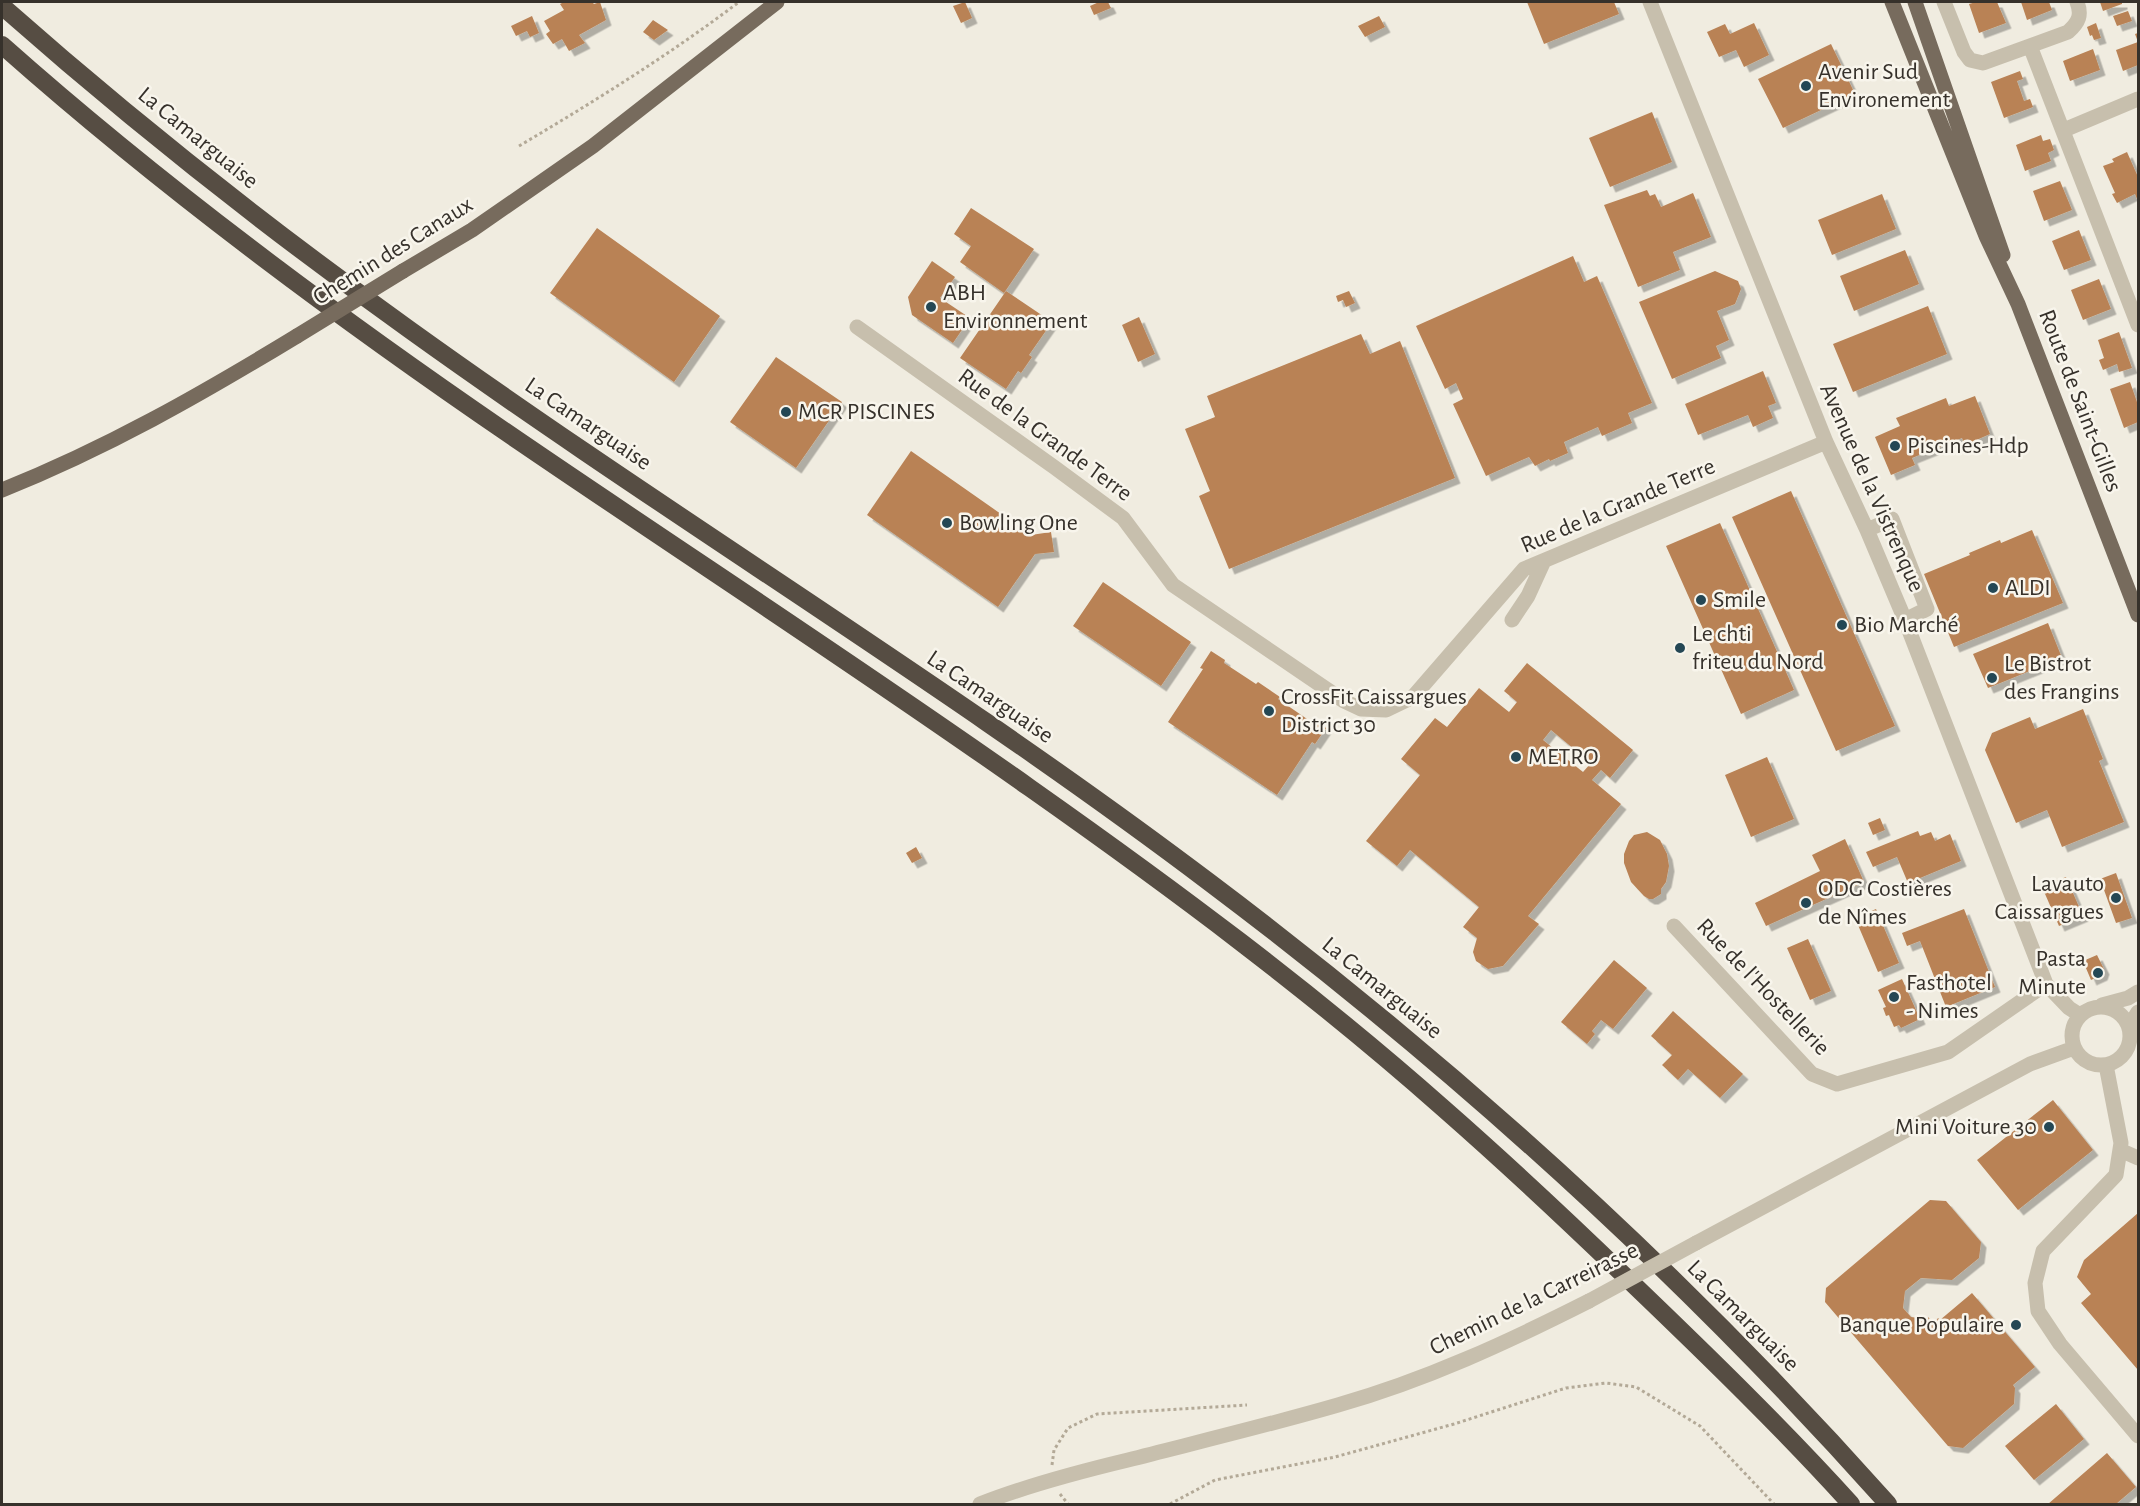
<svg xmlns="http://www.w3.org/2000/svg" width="2140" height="1506" viewBox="0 0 2140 1506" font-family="'Alegreya Sans',sans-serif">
	<defs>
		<filter id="shadow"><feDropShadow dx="5.5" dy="5.5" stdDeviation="0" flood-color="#0004"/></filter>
	</defs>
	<rect width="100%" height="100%" fill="#f0ece0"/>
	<path fill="#b98255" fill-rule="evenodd" filter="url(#shadow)" d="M564,2H592L594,4L600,2L606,20L579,35L585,43L569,51L562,39L553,44L546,34L550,31L544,21L564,10L560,4Z
		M965,2L972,18L961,23L953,6Z
		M1099,2H1108L1111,8L1094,15L1090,6Z
		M1527,2H1614L1619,14L1544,44Z
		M1976,2H1997L2006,23L1979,33L1969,4Z
		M2021,2H2049L2052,10L2027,20Z
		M2100,2H2122V4L2103,11Z
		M2128,11L2132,21L2117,26L2113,16Z
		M532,16L539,33L530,37L527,31L516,36L511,26Z
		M1379,16L1385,27L1365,37L1358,26Z
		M653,20L668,30L654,40L643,32Z
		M1754,23L1769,55L1744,67L1736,50L1719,57L1707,32L1725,24L1730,34Z
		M2096,23L2101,38L2094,40L2092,35L2090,36L2087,27Z
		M2138,33V65L2123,71L2116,50L2138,42L2135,34Z
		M1831,44L1855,94L1783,128L1758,79Z
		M2093,49L2100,70L2070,81L2063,61Z
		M2020,71L2023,79L2017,81L2024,101L2030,99L2033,107L2004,118L1991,82Z
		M1652,112L1672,162L1610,187L1589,138Z
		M2041,135L2043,141L2050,139L2054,150L2048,153L2051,161L2025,171L2016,145Z
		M2127,152L2138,177V201L2135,194L2117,203L2112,194L2115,193L2103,166L2114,162L2112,159Z
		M2060,181L2072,210L2044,221L2033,191Z
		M1647,190L1650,196L1655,194L1661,207L1693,193L1711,237L1673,252L1680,270L1638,287L1604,205Z
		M1882,194L1896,229L1832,255L1818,220Z
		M971,208L1034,249L1004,293L960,262L971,246L954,234Z
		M597,228L720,316L674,382L550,293Z
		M2079,230L2091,260L2064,270L2052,241Z
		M1905,250L1919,284L1854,311L1840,276Z
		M1573,256L1584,282L1597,276L1652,403L1628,413L1632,423L1602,436L1598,427L1564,442L1568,453L1550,461L1549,459L1535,466L1529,457L1486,476L1453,404L1463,399L1456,383L1445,389L1416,326Z
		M932,261L955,277L940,298L970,318L953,343L912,315L908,297Z
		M1715,271L1738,281L1741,289L1735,304L1717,311L1729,340L1716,346L1721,358L1672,379L1639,302Z
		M2099,279L2111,309L2083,320L2071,290Z
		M1006,291L1052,322L1029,355L1032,357L1021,373L1018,371L1006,389L960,358Z
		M1349,291L1355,303L1346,307L1343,300L1338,302L1336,296Z
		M1928,306L1947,354L1853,392L1833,344Z
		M1139,317L1155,354L1138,362L1122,325Z
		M2119,332L2132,368L2119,372L2117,364L2103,370L2099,360L2104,358L2098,340Z
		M1361,334L1370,354L1400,341L1455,478L1229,569L1199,496L1210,491L1185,429L1215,417L1207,396Z
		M776,357L842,402L796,468L730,422Z
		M1763,371L1776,403L1768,406L1773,418L1753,427L1748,415L1698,435L1685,404Z
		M2130,382L2138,405V422L2124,428L2110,389Z
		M1975,396L1990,434L1965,445L1962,438L1912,458L1915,465L1891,475L1875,437L1900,426L1896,418L1946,398L1949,406Z
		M911,451L1031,535L1051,532L1054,552L1035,554L998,607L867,515Z
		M1791,491L1895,726L1836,751L1732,517Z
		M1720,523L1794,690L1741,714L1666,546Z
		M2032,530L2063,603L1954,647L1924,574L1970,555L1969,553L2000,540L2001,543Z
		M1103,582L1191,642L1161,686L1073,626Z
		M2048,623L2062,658L1988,688L1973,654Z
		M1211,651L1225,660L1224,663L1256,684L1258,682L1280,697L1278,699L1310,721L1312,718L1326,728L1315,744L1312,742L1277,795L1168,722L1203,669L1200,668Z
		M1527,663L1633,750L1610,778L1601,770L1592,780L1621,804L1528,916L1539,924L1503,966L1488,969L1476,961L1473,952L1477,938L1463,927L1479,907L1410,850L1397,866L1366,841L1420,775L1401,759L1435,718L1447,727L1479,688L1509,712L1517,702L1504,691ZM1551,730L1591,763L1583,772L1543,740Z
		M2083,709L2103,759L2099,761L2124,822L2062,847L2047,810L2016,823L1985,750L1992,733L2030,717L2035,729Z
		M1767,757L1794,819L1751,837L1725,775Z
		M1880,818L1885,830L1873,835L1868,823Z
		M1918,831L1920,836L1931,832L1935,841L1950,834L1961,861L1908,883L1897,857L1873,867L1866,852Z
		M1647,832L1660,840L1667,854L1669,866L1666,882L1661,889V894L1653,899H1649L1644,896L1631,882L1624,863V854L1629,841L1634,835Z
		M1845,839L1864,882L1766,926L1755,903L1820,871L1812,855Z
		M916,847L922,858L912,863L906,853Z
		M2116,873L2132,918L2116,923L2100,879Z
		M2066,877L2083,916L2059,926L2042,887Z
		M1876,909L1899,963L1878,972L1855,918Z
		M1964,909L1995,987L1946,1007L1920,941L1907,946L1902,933Z
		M1808,939L1831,991L1810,1000L1787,948Z
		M2097,955L2104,969L2102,975L2091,980L2083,961Z
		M1614,960L1647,988L1613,1029L1601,1020L1592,1031L1595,1034L1587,1044L1561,1022Z
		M1902,979L1920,1019L1901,1028L1899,1025L1894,1027L1889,1015L1886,1016L1883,1008L1886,1007L1878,990Z
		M1673,1011L1743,1074L1720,1098L1688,1069L1678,1080L1662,1065L1672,1055L1651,1036Z
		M2053,1100L2093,1150L2018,1210L1977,1160Z
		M1930,1200L1946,1201L1981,1242L1979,1258L1952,1280L1921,1278L1905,1291L1903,1308L1911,1317L1927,1319L1928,1317L1934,1324L1938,1318L1940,1320L1972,1293L2035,1367L2013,1385L2015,1388L2014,1404L1963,1448L1948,1446L1825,1302L1826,1288Z
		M2138,1213V1370L2081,1303L2091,1294L2077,1277L2084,1260Z
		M2056,1404L2084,1439L2034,1480L2005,1446Z
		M2107,1453L2136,1487L2116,1504H2048Z"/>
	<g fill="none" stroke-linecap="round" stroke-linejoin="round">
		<path stroke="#b3a997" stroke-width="3" stroke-dasharray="3 3" stroke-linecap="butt" d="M519,146C595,101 669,55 739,2
			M1052,1465L1054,1450L1068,1428L1097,1414L1247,1405
			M1060,1494L1068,1504
			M2,1503V1504
			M1170,1504L1215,1480L1335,1457L1454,1424L1566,1388L1606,1383L1636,1387L1700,1426L1774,1504"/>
		<path stroke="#c7bfad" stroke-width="15" d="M1650,2L1826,442L1867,530L1905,620L2046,984L2069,1008L2080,1015
			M1944,2L1964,52L1970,60L1983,63L2068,32C2079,22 2082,15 2077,2
			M2030,46L2138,325
			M2064,130L2138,99
			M857,327L1054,467L1123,518L1173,585L1344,701L1361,709L1386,710L1413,697L1524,569L1826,442
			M1867,530L1892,519L1927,609L1905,620
			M1512,620L1528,596L1544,561
			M1674,926L1812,1074L1837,1084L1948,1052L2046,984
			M2102,1005L2128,998L2138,992
			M2072 1036a29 29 0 1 1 58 0a29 29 0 1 1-58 0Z
			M2131,1035L2133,1020L2138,1012
			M2106,1065L2121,1143L2116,1175L2043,1251L2035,1283L2038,1311L2060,1344L2138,1436
			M2120,1150L2138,1158
			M1696,1243L2030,1064L2074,1048
			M980,1504C1028,1485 1078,1472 1128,1460C1198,1442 1269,1425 1338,1405C1426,1380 1508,1342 1589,1301"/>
		<path stroke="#776b5d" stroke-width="15" d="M1892,2L1986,236L2018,304L2138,615
			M1915,2L2003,255
			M403,271L472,230L593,146L777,2
			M2,490C107,448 200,395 297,336"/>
		<path stroke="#564d43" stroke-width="18" d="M2,6C132,121 269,229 410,330C673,519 951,687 1209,882C1455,1067 1684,1275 1888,1504
			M2,45C164,189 340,319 519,441C689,557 862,669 1030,788C1172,888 1312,992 1443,1108C1508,1165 1571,1224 1634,1285C1708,1356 1782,1428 1851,1504"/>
		<path stroke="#c7bfad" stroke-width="15" d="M1589,1301L1696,1243"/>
		<path stroke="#776b5d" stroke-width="15" d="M297,336L403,271"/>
	</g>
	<g fill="#244754" stroke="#f8f5ec" stroke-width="2">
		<circle cx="1806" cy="86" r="6"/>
		<circle cx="931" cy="307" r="6"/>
		<circle cx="786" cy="412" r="6"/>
		<circle cx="1895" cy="446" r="6"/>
		<circle cx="947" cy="523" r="6"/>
		<circle cx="1993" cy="588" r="6"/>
		<circle cx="1701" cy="600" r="6"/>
		<circle cx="1842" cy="625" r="6"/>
		<circle cx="1680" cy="648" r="6"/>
		<circle cx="1992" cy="678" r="6"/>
		<circle cx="1269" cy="711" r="6"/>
		<circle cx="1516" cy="757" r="6"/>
		<circle cx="2116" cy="898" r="6"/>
		<circle cx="1806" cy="903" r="6"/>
		<circle cx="2098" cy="973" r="6"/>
		<circle cx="1894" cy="997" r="6"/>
		<circle cx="2049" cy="1127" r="6"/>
		<circle cx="2016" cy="1325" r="6"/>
	</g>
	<g text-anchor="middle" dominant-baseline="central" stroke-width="5" stroke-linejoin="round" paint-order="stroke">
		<g font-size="24" fill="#36312b" stroke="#f8f5ec" text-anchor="start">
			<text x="1818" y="72">Avenir Sud<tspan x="1818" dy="28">Environement</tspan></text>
			<text x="943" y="293">ABH<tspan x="943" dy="28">Environnement</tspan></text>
			<text x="798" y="412">MCR PISCINES</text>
			<text x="1907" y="446">Piscines-Hdp</text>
			<text x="959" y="523">Bowling One</text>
			<text x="2005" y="588">ALDI</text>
			<text x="1713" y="600">Smile</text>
			<text x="1854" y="625">Bio Marché</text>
			<text x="1692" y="634">Le chti<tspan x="1692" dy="28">friteu du Nord</tspan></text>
			<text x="2004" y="664">Le Bistrot<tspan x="2004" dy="28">des Frangins</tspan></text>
			<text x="1281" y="697">CrossFit Caissargues<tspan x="1281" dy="28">District 30</tspan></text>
			<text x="1528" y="757">METRO</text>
			<text x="2104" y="884" text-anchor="end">Lavauto<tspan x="2104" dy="28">Caissargues</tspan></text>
			<text x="1818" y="889">ODG Costières<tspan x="1818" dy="28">de Nîmes</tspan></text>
			<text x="2086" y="959" text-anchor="end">Pasta<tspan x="2086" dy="28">Minute</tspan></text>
			<text x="1906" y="983">Fasthotel<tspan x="1906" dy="28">- Nimes</tspan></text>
			<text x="2037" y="1127" text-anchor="end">Mini Voiture 30</text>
			<text x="2004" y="1325" text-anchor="end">Banque Populaire</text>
		</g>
		<g font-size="24" fill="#36312b" stroke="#f8f5ec">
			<text transform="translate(198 138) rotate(39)">La Camarguaise</text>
			<text transform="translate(393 251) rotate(-32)">Chemin des Canaux</text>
			<text transform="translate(2080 401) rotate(69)">Route de Saint-Gilles</text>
			<text transform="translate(588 424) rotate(34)">La Camarguaise</text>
			<text transform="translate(1045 435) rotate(36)">Rue de la Grande Terre</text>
			<text transform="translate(1872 488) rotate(66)">Avenue de la Vistrenque</text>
			<text transform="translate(1618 506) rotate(-23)">Rue de la Grande Terre</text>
			<text transform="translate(990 697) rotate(34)">La Camarguaise</text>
			<text transform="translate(1763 987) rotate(46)">Rue de l'Hostellerie</text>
			<text transform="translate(1382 988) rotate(39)">La Camarguaise</text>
			<text transform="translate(1534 1299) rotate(-26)">Chemin de la Carreirasse</text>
			<text transform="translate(1743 1316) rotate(45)">La Camarguaise</text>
		</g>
	</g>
	<rect width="2140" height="1506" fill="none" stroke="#36312b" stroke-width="6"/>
</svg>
